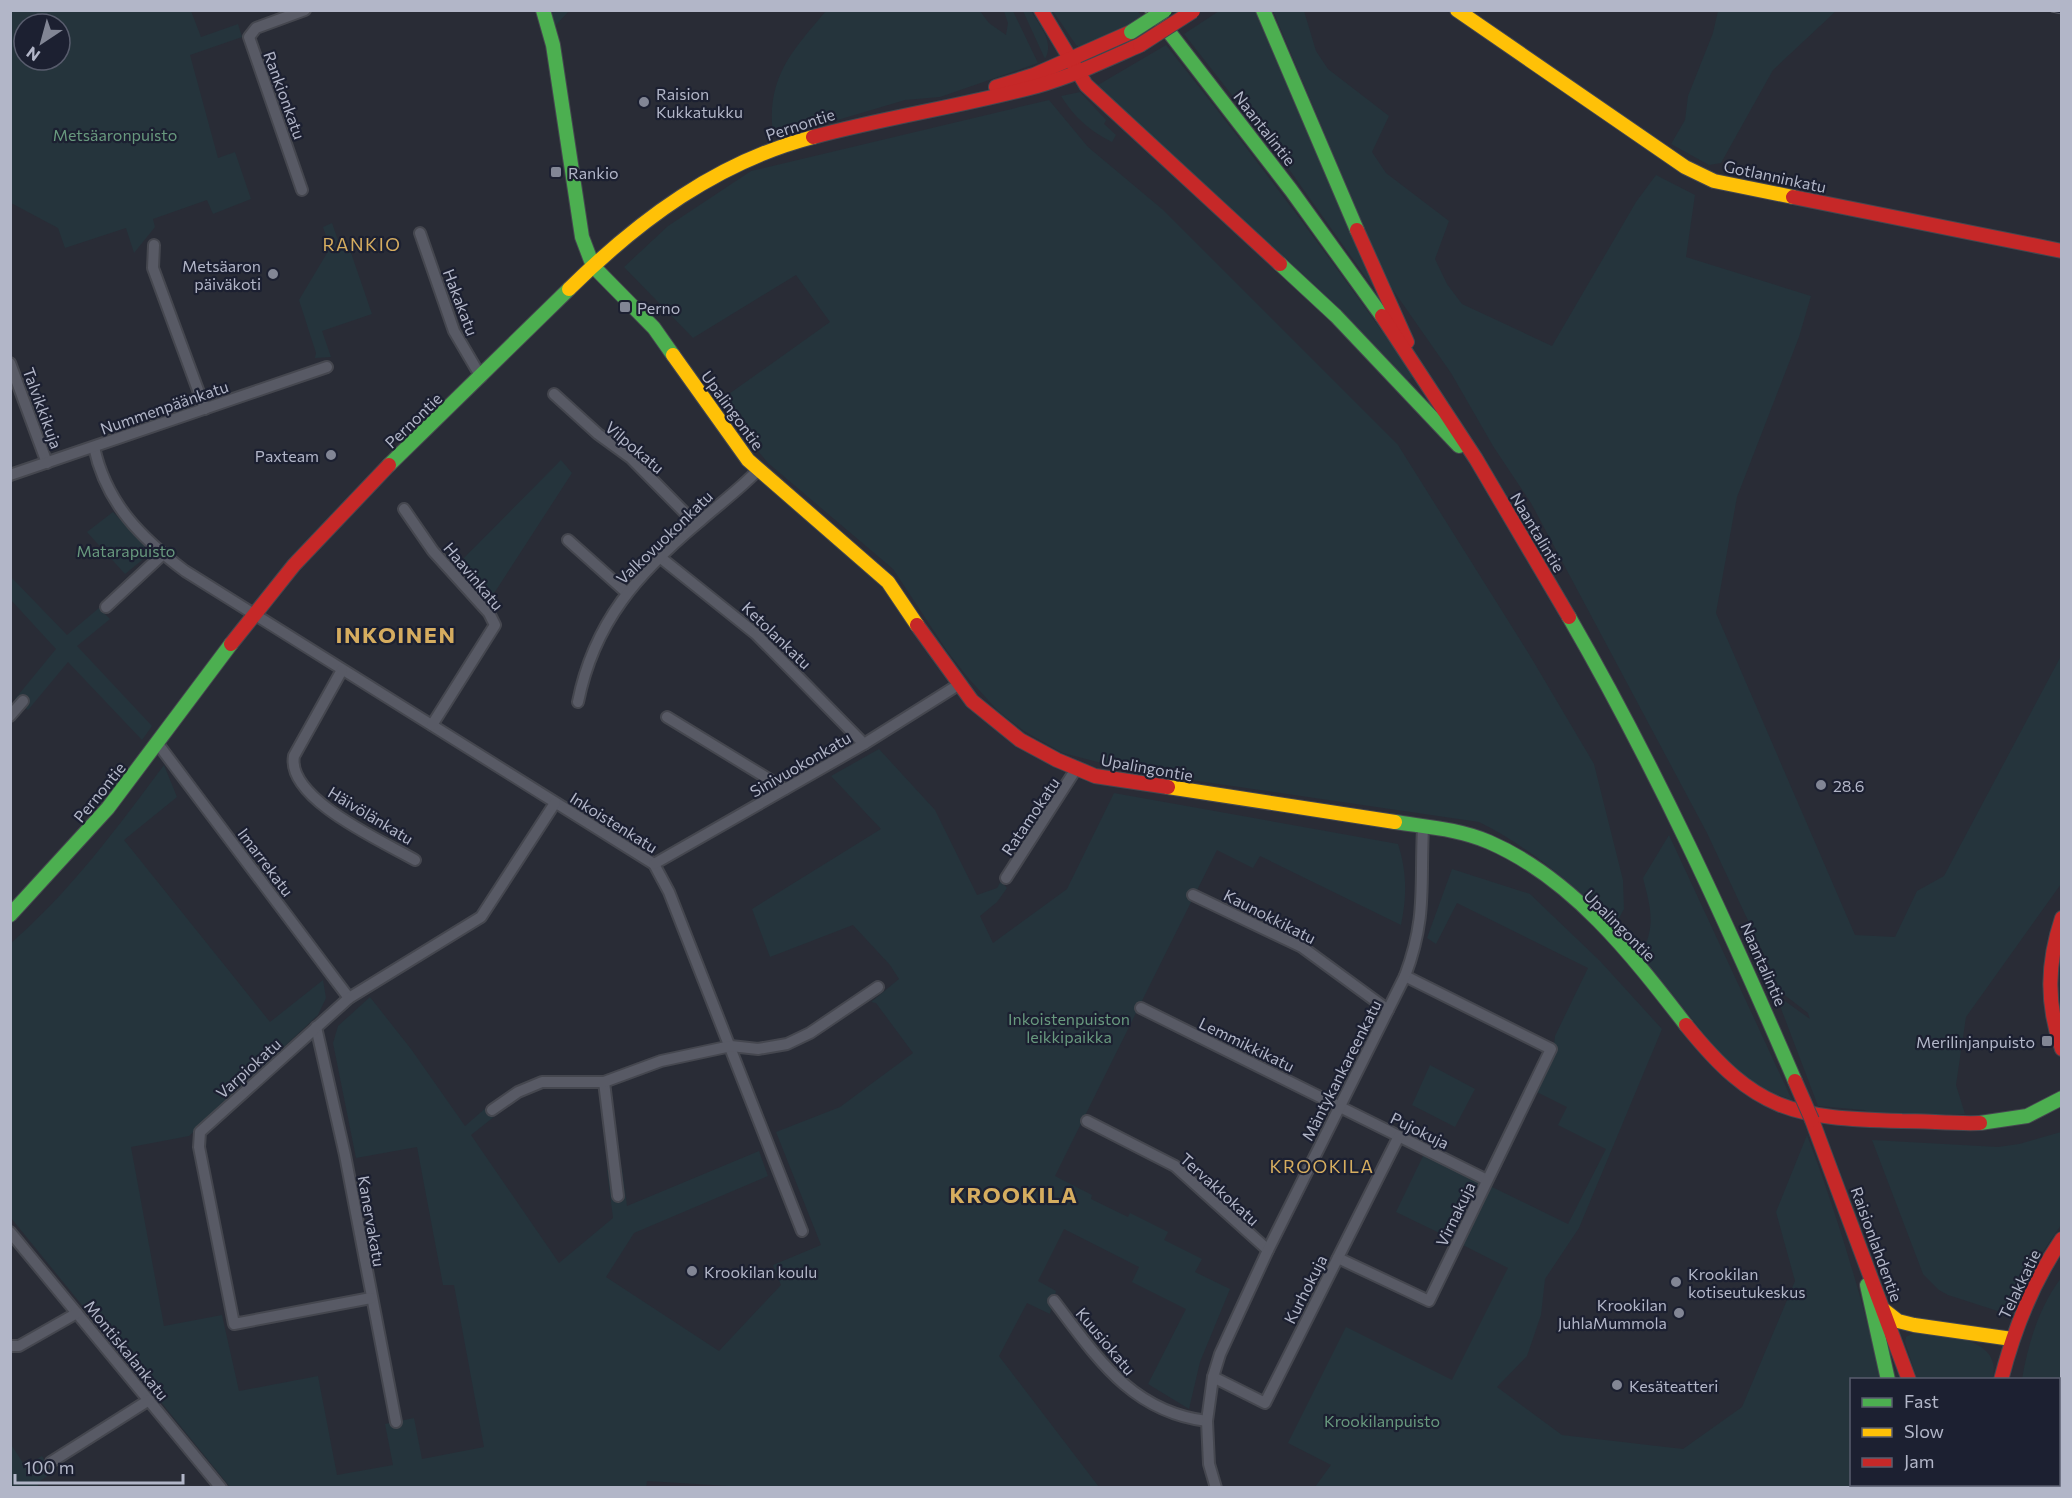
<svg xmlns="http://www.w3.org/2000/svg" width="2072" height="1498" viewBox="0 0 2072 1498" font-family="Commissioner,sans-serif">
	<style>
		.green { fill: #25343c; fill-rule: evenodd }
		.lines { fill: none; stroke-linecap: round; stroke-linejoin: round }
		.street-casing { stroke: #45474f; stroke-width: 14 }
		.fast-casing { stroke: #45474f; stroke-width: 16 }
		.slow-casing { stroke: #45474f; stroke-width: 16 }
		.jam-casing { stroke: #45474f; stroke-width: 16 }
		.street { stroke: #585a65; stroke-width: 10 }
		.fast { stroke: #4caf50; stroke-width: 14 }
		.slow { stroke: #ffc107; stroke-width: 14 }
		.jam { stroke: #c62828; stroke-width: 14 }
		.rail-casing { stroke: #5c5f68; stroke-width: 5 }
		.rail { stroke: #1c2031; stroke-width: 3; stroke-dasharray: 9; stroke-linecap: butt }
		.fast-bridge-casing { stroke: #45474f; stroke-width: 16; stroke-linecap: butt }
		.jam-bridge-casing { stroke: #45474f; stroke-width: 16; stroke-linecap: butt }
		.fast-bridge { stroke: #4caf50; stroke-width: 14 }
		.jam-bridge { stroke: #c62828; stroke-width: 14 }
		.poi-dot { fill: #828695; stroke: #1c2031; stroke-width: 2 }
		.labels { text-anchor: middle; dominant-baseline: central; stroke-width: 4.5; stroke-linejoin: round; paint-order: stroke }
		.poi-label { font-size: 16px; fill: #b2b6c8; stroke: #1c2031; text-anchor: start }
		.street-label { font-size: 16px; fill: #b2b6c8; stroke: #1c2031 }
		.park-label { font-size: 16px; fill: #68997e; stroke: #1c2031 }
		.neighbourhood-label { font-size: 18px; letter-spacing: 1.5px; fill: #d6ad5f; stroke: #1c2031 }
		.district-label { font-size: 22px; font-weight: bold; letter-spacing: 1.5px; fill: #d6ad5f; stroke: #1c2031 }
	</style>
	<rect width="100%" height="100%" fill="#292c36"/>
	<g class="green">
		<path d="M10,11H191L201,37L238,24L242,37L190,55L218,158L235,152L251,199L213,214L207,200L153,219L155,227L134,253L126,228L65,248L58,228L11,203ZM24,24H60V60H24Z"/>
		<polygon points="551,11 551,10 569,11 555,26"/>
		<path d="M826,11H980L989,23L1006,35L1008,23L1004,11H1013L1038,63L940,97L905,100L821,125L773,134C766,78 792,51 826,11Z"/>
		<path d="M1023,11H1031C1039,25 1055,42 1045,59Z"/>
		<polygon points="1053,11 1137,11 1144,18 1081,48 1076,45"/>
		<polygon points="1219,11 1255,11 1374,285 1372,286 1281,158 1184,34"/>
		<polygon points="1273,11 1304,11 1316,51 1328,69 1389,116 1372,152 1386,173 1449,221 1435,259 1447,284 1462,304 1552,346 1636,202 1656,175 1695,195 1686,257 1811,296 1799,337 1737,497 1716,613 1855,935 1895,937 1917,891 1944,876 2061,656 2061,884 1966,1017 1956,1085 1965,1114 1874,1114 1864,1110 1818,1106 1777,998 1778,996 1810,1019 1808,1013 1782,993 1707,833 1531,503 1493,446 1451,373 1386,280"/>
		<polygon points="1718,11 1836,11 1773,70 1721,163 1709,165 1671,144 1685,120 1688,96 1713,33"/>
		<path d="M1166,45C1252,153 1334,263 1414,376L1406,382L1099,88L1098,85Z"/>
		<path d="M1080,92L1106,120L1104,124L1116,135L1112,142C1090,131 1074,117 1061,96Z"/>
		<path d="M1049,100L1088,147L1162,209L1398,445L1529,654L1594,764L1623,880L1624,909L1615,925C1574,886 1530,847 1479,822L1136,772L1063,753L1024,731L998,711L969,679L947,651L893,569L768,463L747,438L726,396L830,322L796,275L693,338L624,267L668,226L751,171Z"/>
		<polygon points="332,223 341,249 349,247 372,314 322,331 331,357 315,358 316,353 299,300 330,248 323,227"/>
		<polygon points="561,460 572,473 493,595 476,584 457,565"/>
		<polygon points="113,512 147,547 147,556 125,574 87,532"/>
		<polygon points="10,576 67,635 99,608 110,619 77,646 152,726 142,740 68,662 28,710 15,699 56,649 11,600"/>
		<path d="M879,749L935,810L977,895L997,888L1001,881L1007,888L997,902L980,916L993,943L1067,889L1114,793L1398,844C1407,872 1407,896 1401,925L1260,856L1253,868L1217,850L1055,1176L1092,1195L1091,1199L1128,1217L1130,1213L1168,1232L1164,1240L1202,1259L1195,1272L1230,1289L1200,1362L1189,1409L1148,1384L1186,1309L1132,1282L1139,1267L1064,1229L1038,1281L1056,1291L1050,1314L1027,1303L999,1356L1099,1487L760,1488L647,1481L646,1488L230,1487L11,1218L10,944C70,892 117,828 164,765L177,797L124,840L270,1022L323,980L326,998L318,1015L189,1136L131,1147L164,1326L222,1315L239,1391L318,1376L337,1475L393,1465L385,1424L414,1418L422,1459L484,1447L454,1285H443L417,1147L356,1158L333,1043L338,1026L370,997L411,1049L465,1126L488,1106L495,1116L471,1135L559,1263L613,1218L607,1170L622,1168L627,1206L759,1151L768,1176L634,1233L606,1277L719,1351L781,1285L773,1265L821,1245L776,1132L840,1107L913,1053L876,1003L871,1002L899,979L890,965L853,925L770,957L752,909L881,829L831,776Z"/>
		<path d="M1669,835L1792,1100L1765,1090L1728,1064L1641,955C1656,925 1651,910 1643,878Z"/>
		<path d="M1452,869L1530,894L1600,961L1662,1029L1579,1228L1545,1279L1541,1315L1527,1356L1497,1387L1562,1435L1683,1449L1742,1407L1795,1281L1776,1212L1807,1135C1838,1216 1861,1296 1882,1379L1852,1380V1484L1897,1485V1487H1315L1331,1465L1288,1443L1346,1327L1452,1380L1508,1268L1461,1244L1490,1186L1568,1224L1606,1149L1558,1125L1567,1107L1537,1092L1552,1060L1555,1036L1588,968L1457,903L1436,944L1427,938Z"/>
		<polygon points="1430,1065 1475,1089 1455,1127 1412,1105"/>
		<polygon points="2061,1132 2061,1225 2034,1265 2010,1315 1948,1295 1939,1290 1923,1274 1872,1140 1998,1147 2019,1144"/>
		<polygon points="1424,1154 1482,1182 1454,1240 1396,1212"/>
		<path d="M2061,1278V1487H2026V1485L2058,1484V1380L2022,1379C2028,1344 2039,1307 2061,1278Z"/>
		<path d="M1915,1332C1942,1335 2003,1336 1993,1379H1917L1905,1342L1906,1337Z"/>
		<polygon points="10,1443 25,1466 42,1456 52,1473 37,1483 39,1487 11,1487"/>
	</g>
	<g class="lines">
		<defs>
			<g id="street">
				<polyline points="302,190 249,37 256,28 305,10"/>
				<polyline points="420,233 454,331 481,377"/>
				<polyline points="154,245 153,268 205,409"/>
				<polyline points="10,363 47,463"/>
				<polyline points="554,394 598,434 631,458 696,524"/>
				<path d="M94,447C106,503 141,538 185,571L654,864L669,892L802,1231"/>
				<polyline points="10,475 327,367"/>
				<polyline points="404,509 433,551 489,613 495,625 432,725"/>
				<polyline points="568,540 626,592"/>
				<polyline points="661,558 756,634 864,744"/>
				<polyline points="106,607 163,554"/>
				<path d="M342,670L294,756C286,799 384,842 415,860"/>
				<path d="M578,702C594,622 638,573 699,522C718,505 740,489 758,470"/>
				<polyline points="10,716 23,701"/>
				<polyline points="667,717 785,789"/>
				<polyline points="158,744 349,998"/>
				<polyline points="654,864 864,744 958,685"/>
				<polyline points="1006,878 1076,769"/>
				<polyline points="1193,895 1302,947 1388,1010"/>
				<polyline points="1141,1008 1487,1180"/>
				<polyline points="316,1027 345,1155 396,1422"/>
				<polyline points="604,1082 618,1196"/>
				<polyline points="492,1110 518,1092 542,1082 604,1082 661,1061 731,1046 758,1049 787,1044 810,1033 878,987"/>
				<polyline points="1087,1121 1175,1166 1268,1250"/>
				<polyline points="10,1232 221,1488"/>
				<polyline points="1338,1258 1429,1301 1551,1049 1405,976"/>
				<polyline points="371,1298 234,1324 199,1147 200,1132 349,998 481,917 555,803"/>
				<path d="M1054,1301C1096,1356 1131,1412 1207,1421"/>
				<polyline points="10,1346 19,1346 77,1313"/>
				<polyline points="1213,1377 1265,1403 1399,1136"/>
				<polyline points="51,1462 149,1400"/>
				<path d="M1216,1488L1209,1464L1207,1421L1213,1377L1220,1354L1268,1250L1405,976C1427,918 1420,886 1423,828"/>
			</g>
			<g id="fast">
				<polyline points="543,10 553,45 582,237 593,266 654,328 673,355"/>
				<polyline points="1152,10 1291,190 1382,316"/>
				<polyline points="1263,10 1357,230"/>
				<polyline points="1280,264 1336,316 1459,446"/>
				<polyline points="389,465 569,289"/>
				<path d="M1569,617C1655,766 1727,923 1795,1081"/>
				<path d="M1395,822C1427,827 1459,829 1489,842C1572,878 1632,955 1686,1025"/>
				<polyline points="10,915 108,808 231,644"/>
				<polyline points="1980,1123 2027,1116 2062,1098"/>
				<polyline points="1867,1285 1888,1380"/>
			</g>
			<g id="slow">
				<polyline points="1457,10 1685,167 1714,181 1793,197"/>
				<path d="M569,289C639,220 717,162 813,137"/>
				<polyline points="673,355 748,460 888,582 917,625"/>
				<polyline points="1168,787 1395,822"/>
				<polyline points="1884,1310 1898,1321 1914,1325 2012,1339"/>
				<polyline points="2003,1484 2004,1488"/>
			</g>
			<g id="jam">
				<polyline points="1041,10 1086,85 1280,264"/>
				<polyline points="996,87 1034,75 1131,32"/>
				<path d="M813,137C887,117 963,106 1037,86C1073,76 1106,60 1140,45"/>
				<polyline points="1793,197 2062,251"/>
				<polyline points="1357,230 1407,342"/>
				<polyline points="1382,316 1476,459 1569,617"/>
				<polyline points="917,625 972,701 1020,740 1057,760 1095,776 1168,787"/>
				<polyline points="231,644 294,565 389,465"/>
				<path d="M2062,918C2047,963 2046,1004 2062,1049"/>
				<path d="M1686,1025C1756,1112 1793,1118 1902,1121C1928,1121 1954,1124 1980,1123"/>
				<polyline points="1812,1120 1909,1380"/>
				<path d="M2001,1380C2014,1329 2032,1283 2062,1239"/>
				<polyline points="1903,1484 1903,1488"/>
				<polyline points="1945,1484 1946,1488"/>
			</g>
		</defs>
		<use href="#street" class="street-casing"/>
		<use href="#fast" class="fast-casing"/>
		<use href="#slow" class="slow-casing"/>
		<use href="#jam" class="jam-casing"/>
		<use href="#street" class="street"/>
		<use href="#fast" class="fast"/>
		<use href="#slow" class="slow"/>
		<use href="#jam" class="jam"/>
		<defs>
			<polyline id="rail" points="2052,10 2062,12"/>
		</defs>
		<use href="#rail" class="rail-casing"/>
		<use href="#rail" class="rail"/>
		<defs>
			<polyline id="fast-bridge" points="1131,32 1165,10"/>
			<g id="jam-bridge">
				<polyline points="1140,45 1193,11"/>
				<polyline points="1795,1081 1812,1120"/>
			</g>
		</defs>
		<use href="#fast-bridge" class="fast-bridge-casing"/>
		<use href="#jam-bridge" class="jam-bridge-casing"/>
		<use href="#fast-bridge" class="fast-bridge"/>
		<use href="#jam-bridge" class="jam-bridge"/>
	</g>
	<g class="poi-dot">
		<circle cx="644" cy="102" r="6"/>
		<rect x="550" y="166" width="12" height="12" rx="3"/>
		<circle cx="273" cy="274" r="6"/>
		<rect x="619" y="301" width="12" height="12" rx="3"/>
		<circle cx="331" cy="455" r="6"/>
		<circle cx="1821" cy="785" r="6"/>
		<rect x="2041" y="1035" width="12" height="12" rx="3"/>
		<circle cx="692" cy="1271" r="6"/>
		<circle cx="1676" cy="1282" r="6"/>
		<circle cx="1679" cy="1313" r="6"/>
		<circle cx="1617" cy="1385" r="6"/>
	</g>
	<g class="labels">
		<g class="poi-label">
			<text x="656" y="93">Raision<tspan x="656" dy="18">Kukkatukku</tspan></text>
			<text x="568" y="172">Rankio</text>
			<text x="261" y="265" text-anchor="end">Metsäaron<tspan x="261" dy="18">päiväkoti</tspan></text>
			<text x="637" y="307">Perno</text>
			<text x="319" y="455" text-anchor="end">Paxteam</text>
			<text x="1833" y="785">28.6</text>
			<text x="2035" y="1041" text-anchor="end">Merilinjanpuisto</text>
			<text x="704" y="1271">Krookilan koulu</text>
			<text x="1688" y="1273">Krookilan<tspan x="1688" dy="18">kotiseutukeskus</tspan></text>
			<text x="1667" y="1304" text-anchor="end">Krookilan<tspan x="1667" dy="18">JuhlaMummola</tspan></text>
			<text x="1629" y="1385">Kesäteatteri</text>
		</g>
		<g class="street-label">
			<text transform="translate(285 95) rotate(70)">Rankionkatu</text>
			<text transform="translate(800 124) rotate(-18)">Pernontie</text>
			<text transform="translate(1265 128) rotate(52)">Naantalintie</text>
			<text transform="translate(1775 176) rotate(12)">Gotlanninkatu</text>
			<text transform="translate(461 302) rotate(69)">Hakakatu</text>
			<text transform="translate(164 407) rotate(-19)">Nummenpäänkatu</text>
			<text transform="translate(43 408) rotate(70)">Talvikkikuja</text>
			<text transform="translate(733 410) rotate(54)">Upalingontie</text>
			<text transform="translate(413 420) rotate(-44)">Pernontie</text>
			<text transform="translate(635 447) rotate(40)">Vilpokatu</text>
			<text transform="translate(1538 532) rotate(59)">Naantalintie</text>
			<text transform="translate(664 537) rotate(-44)">Valkovuokonkatu</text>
			<text transform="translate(474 576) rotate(50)">Haavinkatu</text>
			<text transform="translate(777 635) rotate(44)">Ketolankatu</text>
			<text transform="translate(800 764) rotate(-30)">Sinivuokonkatu</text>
			<text transform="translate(1147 767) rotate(10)">Upalingontie</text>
			<text transform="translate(99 792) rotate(-51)">Pernontie</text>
			<text transform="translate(371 815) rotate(31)">Häivölänkatu</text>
			<text transform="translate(1030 816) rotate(-56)">Ratamokatu</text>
			<text transform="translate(614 822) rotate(32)">Inkoistenkatu</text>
			<text transform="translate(266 862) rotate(53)">Imarrekatu</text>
			<text transform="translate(1270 916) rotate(27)">Kaunokkikatu</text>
			<text transform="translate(1620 925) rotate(45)">Upalingontie</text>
			<text transform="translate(1764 964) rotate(66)">Naantalintie</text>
			<text transform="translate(1247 1044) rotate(26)">Lemmikkikatu</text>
			<text transform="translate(248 1068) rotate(-42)">Varpiokatu</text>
			<text transform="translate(1341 1070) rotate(-63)">Mäntykankareenkatu</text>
			<text transform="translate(1420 1130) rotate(26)">Pujokuja</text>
			<text transform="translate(1220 1189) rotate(42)">Tervakkokatu</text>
			<text transform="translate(1455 1214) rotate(-64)">Virnakuja</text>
			<text transform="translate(372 1221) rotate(80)">Kanervakatu</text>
			<text transform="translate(1877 1244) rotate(70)">Raisionlahdentie</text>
			<text transform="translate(2019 1284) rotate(-64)">Telakkatie</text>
			<text transform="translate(1305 1289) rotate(-63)">Kurhokuja</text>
			<text transform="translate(1106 1341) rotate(50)">Kuusiokatu</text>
			<text transform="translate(127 1350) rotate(51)">Montiskalankatu</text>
		</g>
		<g class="park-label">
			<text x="115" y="134">Metsäaronpuisto</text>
			<text x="126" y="550">Matarapuisto</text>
			<text x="1069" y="1018">Inkoistenpuiston<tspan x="1069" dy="18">leikkipaikka</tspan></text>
			<text x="1382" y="1420">Krookilanpuisto</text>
		</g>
		<g class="neighbourhood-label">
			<text x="362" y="244">RANKIO</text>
			<text x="1322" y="1166">KROOKILA</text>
		</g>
		<g class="district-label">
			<text x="396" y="634">INKOINEN</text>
			<text x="1014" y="1194">KROOKILA</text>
		</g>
	</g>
	<rect width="2072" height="1498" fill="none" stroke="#b2b6c8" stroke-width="24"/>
	<rect x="1850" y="1378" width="210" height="108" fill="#1c2031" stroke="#585c6d" stroke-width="1.5"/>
	<rect x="1862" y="1398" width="30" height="9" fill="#4caf50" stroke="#585c6d" stroke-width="1.5"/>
	<text x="1904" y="1408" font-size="18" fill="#b2b6c8">Fast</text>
	<rect x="1862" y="1428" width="30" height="9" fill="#ffc107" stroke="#585c6d" stroke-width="1.5"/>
	<text x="1904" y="1438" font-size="18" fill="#b2b6c8">Slow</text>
	<rect x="1862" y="1458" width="30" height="9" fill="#c62828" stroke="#585c6d" stroke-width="1.5"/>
	<text x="1904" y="1468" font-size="18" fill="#b2b6c8">Jam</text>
	<g transform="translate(42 42) rotate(216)"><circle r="28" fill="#1c2031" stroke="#585c6d" stroke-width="1.5"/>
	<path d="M0-4.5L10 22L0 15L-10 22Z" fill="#828695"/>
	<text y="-9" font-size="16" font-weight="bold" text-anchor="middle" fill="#b2b6c8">N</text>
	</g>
	<path d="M15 1474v9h168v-9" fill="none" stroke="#b2b6c8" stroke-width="3"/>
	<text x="24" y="1474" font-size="18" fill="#b2b6c8" stroke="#1c2031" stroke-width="4.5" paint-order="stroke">100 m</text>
</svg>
